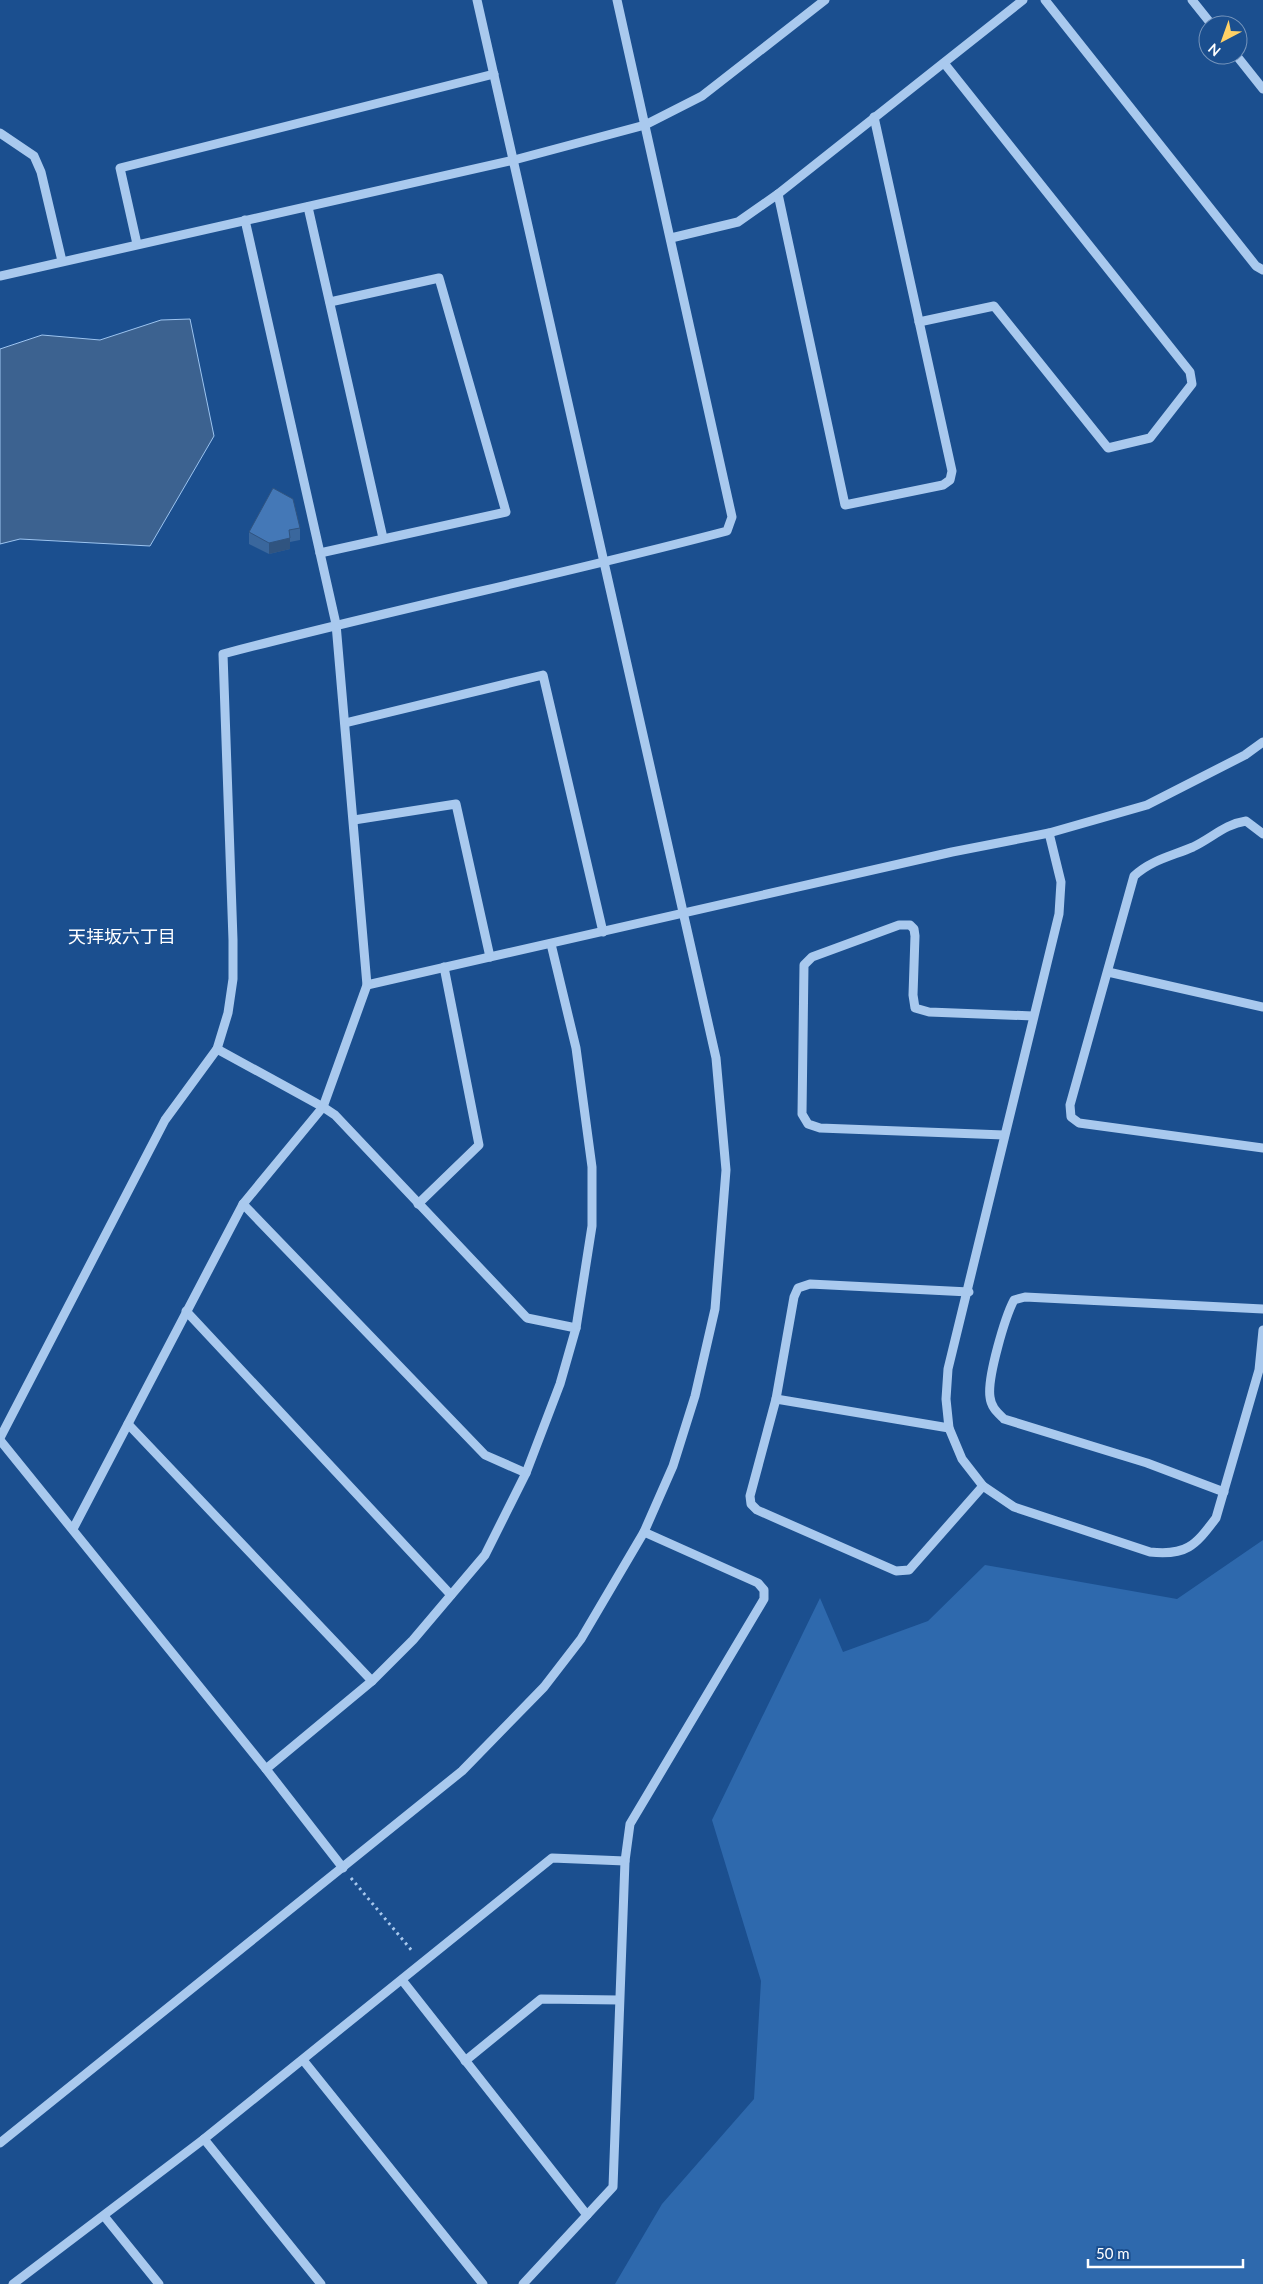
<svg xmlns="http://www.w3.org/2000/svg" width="1263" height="2284" viewBox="0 0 1263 2284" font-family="Lato,'Noto Sans JP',sans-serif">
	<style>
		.green { fill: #2e69ad }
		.water { fill: #3c6290; stroke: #9cc4f0 }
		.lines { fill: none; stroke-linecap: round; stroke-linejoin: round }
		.path { stroke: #a9c9ee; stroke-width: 3; stroke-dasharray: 2.5 4; stroke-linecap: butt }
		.minor { stroke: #a9c9ee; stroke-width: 9 }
		.wall { fill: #3a679d }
		.shaded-wall { fill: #305480 }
		.building { fill: #4478b7; stroke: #305480 }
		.labels { text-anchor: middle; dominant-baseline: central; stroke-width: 4; stroke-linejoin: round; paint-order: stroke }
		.neighbourhood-label { font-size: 18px; fill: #fff; stroke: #1b4f8f }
	</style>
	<rect width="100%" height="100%" fill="#1b4f8f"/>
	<polygon class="green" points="1263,1540 1263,2284 615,2284 662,2204 754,2099 761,1981 712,1820 820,1598 843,1652 928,1621 985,1565 1177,1599"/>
	<polygon class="water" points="190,319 214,436 150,546 20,539 0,544 0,349 42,335 100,340 161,320"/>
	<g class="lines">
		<polyline class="path" points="351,1878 413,1952"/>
		<g class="minor">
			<polyline points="1045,0 1256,266 1263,270"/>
			<polyline points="1192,0 1212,25"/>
			<polyline points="1236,55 1263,89"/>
			<polyline points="0,133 34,156 41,172 62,261"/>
			<polyline points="778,194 845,505 943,485 950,480 952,471 874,117"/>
			<polyline points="308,207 383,538"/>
			<polyline points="671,238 738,222 778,194 1023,0"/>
			<polyline points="137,244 120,168 494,74"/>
			<polyline points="0,276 514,160 645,125 702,96 825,0"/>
			<polyline points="919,322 994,306 1108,448 1150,438 1192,384 1190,372 944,63"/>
			<polyline points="320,553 506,512 439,278 330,302"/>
			<polyline points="345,723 543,675 603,932"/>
			<polyline points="354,820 456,804 490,957"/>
			<path d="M1049,833L1061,882L1059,914L948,1369L946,1399L949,1428L962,1459L983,1486L1014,1507L1150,1552C1186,1556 1195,1546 1216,1518L1259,1370L1263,1330"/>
			<path d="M1263,834L1246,821C1225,824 1212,838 1193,847C1172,856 1151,860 1134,876L1070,1105L1071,1117L1079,1123L1263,1148"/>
			<polyline points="1108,972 1263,1007"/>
			<polyline points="367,985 952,852 1049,833 1147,805 1245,755 1263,742"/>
			<polyline points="217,1049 323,1107 335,1115 527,1318 576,1328"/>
			<polyline points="1004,1135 820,1128 808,1124 802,1114 804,965 812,957 899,925 910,925 914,929 915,936 913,995 915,1008 929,1012 1033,1016"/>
			<polyline points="243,1204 485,1455 526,1473"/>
			<polyline points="418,1204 479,1145 444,967"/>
			<polyline points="969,1292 810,1284 798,1288 794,1297 776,1399 750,1496 751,1504 757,1510 896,1571 909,1570 983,1486"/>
			<polyline points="186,1311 451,1595"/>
			<polyline points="776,1399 949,1428"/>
			<polyline points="128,1424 372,1681"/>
			<path d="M0,1438L165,1120L217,1049L228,1013L233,979V940L223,654C390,610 560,575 727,531L732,517L617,0"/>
			<polyline points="0,1440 266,1769 343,1868"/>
			<path d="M1224,1492L1147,1463L1004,1419C997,1412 991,1407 990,1397C987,1378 1005,1317 1014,1300L1025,1297L1263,1309"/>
			<polyline points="73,1529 243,1204 323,1107 367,985 336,624 245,220"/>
			<polyline points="266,1769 372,1681 413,1640 485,1555 526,1473 560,1384 576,1328 592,1226 592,1167 576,1048 551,944"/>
			<polyline points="402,1980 587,2215"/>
			<polyline points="303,2060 483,2284"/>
			<polyline points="465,2061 541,1999 619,2000"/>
			<polyline points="204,2139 321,2284"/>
			<polyline points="0,2143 462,1771 544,1687 581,1639 644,1532 673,1466 695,1396 715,1309 726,1170 716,1058 477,0"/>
			<polyline points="104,2216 159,2284"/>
			<polyline points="13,2284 204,2139 552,1858 625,1861"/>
			<polyline points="523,2284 613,2187 625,1861 630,1824 764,1599 764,1590 758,1583 644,1532"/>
		</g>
	</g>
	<polygon class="wall" points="300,528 300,540 290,542 290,549 269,554 249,544 249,532"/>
	<polygon class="shaded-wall" points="290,538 290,549 269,554 269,543"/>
	<polygon class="building" points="273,488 293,499 300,528 289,530 290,538 269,543 249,532"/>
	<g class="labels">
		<g class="neighbourhood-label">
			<text x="122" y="936">天拝坂六丁目</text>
		</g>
	</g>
	<g transform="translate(1223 40) rotate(221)"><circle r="24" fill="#1b4f8f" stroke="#7695bc"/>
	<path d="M0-4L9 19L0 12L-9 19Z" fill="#ffd166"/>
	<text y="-8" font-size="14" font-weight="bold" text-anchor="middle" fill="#ffffff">N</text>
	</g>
	<path d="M1088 2259v8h155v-8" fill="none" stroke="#ffffff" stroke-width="2.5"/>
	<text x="1096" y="2259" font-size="15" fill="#ffffff" stroke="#1b4f8f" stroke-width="4" paint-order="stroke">50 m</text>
</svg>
